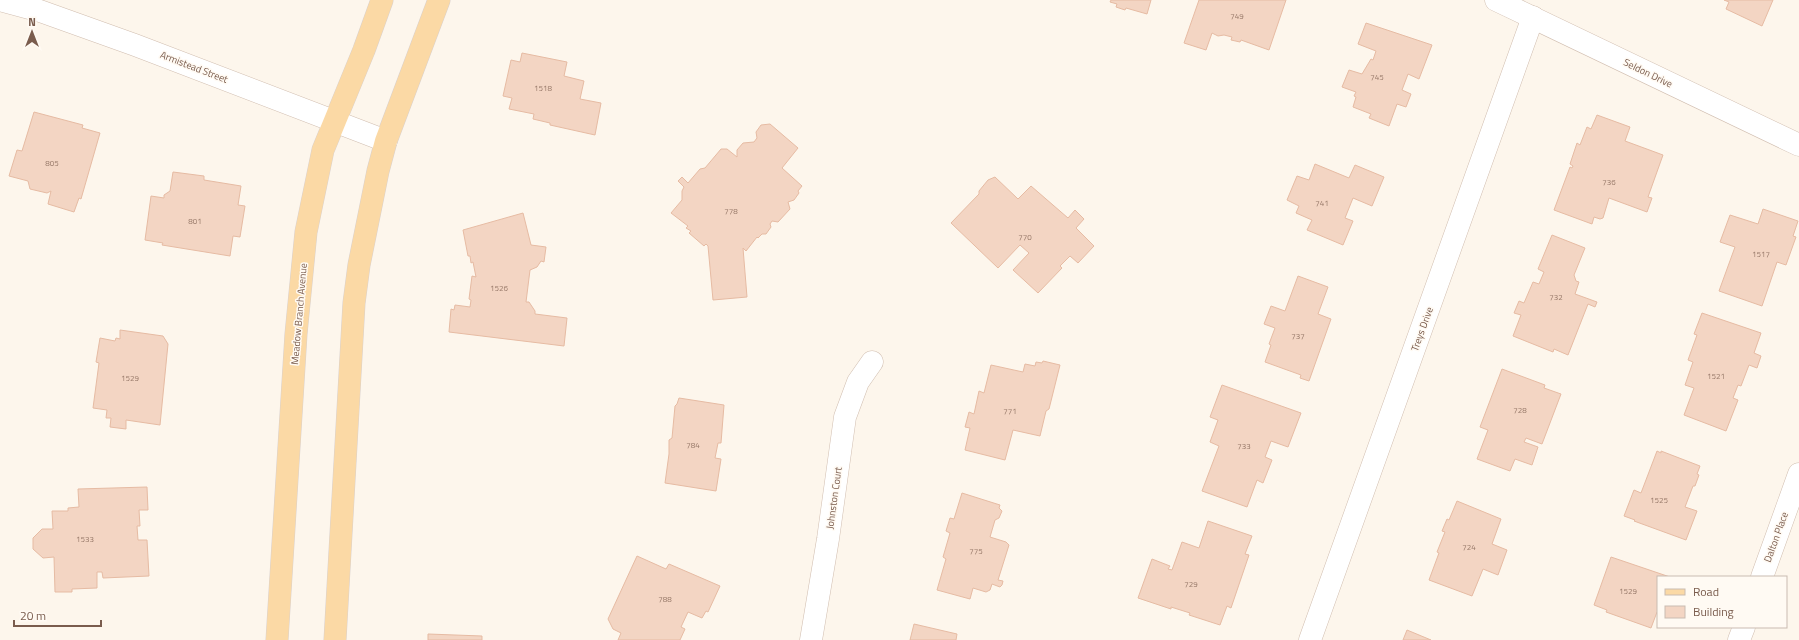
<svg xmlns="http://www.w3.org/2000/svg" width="1799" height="640" viewBox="0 0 1799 640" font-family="'Titillium Web',sans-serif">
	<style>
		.building { fill: #f3d5c3; stroke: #e6bba3 }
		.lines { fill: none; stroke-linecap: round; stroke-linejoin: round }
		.minor-casing { stroke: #d1beb0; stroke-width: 23 }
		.major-casing { stroke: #dad1cd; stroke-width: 23 }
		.minor { stroke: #fff; stroke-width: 22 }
		.major { stroke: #fbd9a5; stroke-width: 22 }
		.labels { text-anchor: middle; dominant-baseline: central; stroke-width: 3; stroke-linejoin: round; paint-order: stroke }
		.number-label { font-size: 8px; fill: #987a6a }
		.street-label { font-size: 10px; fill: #7a5c4d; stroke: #fffaf3 }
	</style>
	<rect width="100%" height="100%" fill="#fdf6ec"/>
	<g class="building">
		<polygon points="1111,0 1151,0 1147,14 1126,8 1125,10 1116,7 1117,4 1110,2"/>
		<polygon points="1199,0 1286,0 1269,50 1241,40 1240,42 1231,40 1232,37 1224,35 1218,36 1212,33 1206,50 1184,43"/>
		<polygon points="1724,0 1773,0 1762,26 1726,9 1729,2"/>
		<polygon points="1366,23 1432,45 1419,79 1408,74 1402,90 1411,94 1406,107 1397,104 1389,126 1369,118 1371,114 1353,107 1356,97 1354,96 1356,92 1342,87 1349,70 1362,74 1371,59 1373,60 1376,51 1358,44"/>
		<polygon points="522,53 567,62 564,76 584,81 580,99 601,103 595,135 550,125 550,123 533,119 534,114 509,109 512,98 503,96 511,60 520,62"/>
		<polygon points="34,112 83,125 82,128 100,133 81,199 79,198 74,212 48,204 51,191 47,193 30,189 28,181 9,176 17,150 22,151"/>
		<polygon points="1597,115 1630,127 1625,141 1663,155 1648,197 1652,198 1647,212 1609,198 1603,218 1600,219 1594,217 1592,224 1554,210 1570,167 1572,168 1573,166 1570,164 1577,143 1580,145 1587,127 1591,129"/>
		<polygon points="770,124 798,148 782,168 802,186 798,191 799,193 794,200 788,202 790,209 778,222 772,221 770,224 771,227 766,234 762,234 758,238 757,237 746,251 743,248 747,297 713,300 708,246 706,244 704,246 689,233 691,231 686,228 688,226 671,213 682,200 682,191 684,187 678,181 682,177 688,183 700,169 705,168 721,149 727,149 737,157 737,150 743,143 754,142 757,138 756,132 761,125"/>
		<polygon points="1315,164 1349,178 1355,165 1384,177 1372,206 1353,198 1345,218 1353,221 1343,245 1307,230 1312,220 1296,213 1299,206 1287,200 1297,176 1309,180"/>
		<polygon points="173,172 204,176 204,180 241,186 238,205 245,206 240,237 233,236 230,256 162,245 163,243 145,240 151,196 164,198 164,195 170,191"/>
		<polygon points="995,177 1018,199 1031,186 1068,218 1075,210 1084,219 1076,228 1094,246 1078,263 1070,256 1060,266 1062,268 1038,293 1013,270 1029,253 1020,245 998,268 951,223 979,194 979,191 988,180"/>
		<polygon points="1763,209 1798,221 1793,236 1796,237 1786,265 1777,262 1762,306 1719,291 1735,247 1720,242 1730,215 1758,224"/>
		<polygon points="523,213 531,245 546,247 544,262 541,261 537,267 530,270 526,302 529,302 535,311 535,314 567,318 564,346 449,332 451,309 454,310 455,305 470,307 471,300 469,299 472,276 476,277 473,262 471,263 470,256 468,256 463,230"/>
		<polygon points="1552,235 1585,248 1574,275 1576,281 1579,282 1575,294 1597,302 1595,307 1588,304 1568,355 1554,349 1553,352 1513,336 1521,315 1514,313 1519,301 1524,303 1533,282 1539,284 1544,272 1538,269"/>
		<polygon points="1298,276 1328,287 1318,314 1331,319 1309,381 1300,378 1301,375 1265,362 1271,345 1269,344 1275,328 1264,324 1271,306 1285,311"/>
		<polygon points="1702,313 1761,333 1754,353 1761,356 1757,368 1749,365 1741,386 1738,385 1733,398 1738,400 1726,431 1684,415 1694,388 1685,385 1693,362 1688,360 1697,335 1694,334"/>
		<polygon points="120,330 163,336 168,344 160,425 126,420 126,429 110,427 111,418 106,418 107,410 93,408 99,363 96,362 100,338 115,341 116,338 120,339"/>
		<polygon points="1043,361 1060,365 1049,409 1046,411 1040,436 1013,430 1005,460 965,450 970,428 965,427 969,412 974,414 979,391 984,393 991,365 1023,372 1025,364 1035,366 1036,362 1042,363"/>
		<polygon points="1502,369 1545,385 1544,388 1561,394 1542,444 1526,438 1524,442 1538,447 1532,465 1515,459 1510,471 1477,459 1488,430 1480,427"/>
		<polygon points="1222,385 1301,413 1288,447 1271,441 1265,457 1272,460 1263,483 1257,480 1247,507 1202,491 1219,446 1210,442 1218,420 1210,417"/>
		<polygon points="679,398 724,405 721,443 718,443 715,458 721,459 716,491 665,483 669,454 669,440 672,438 675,406 677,404"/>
		<polygon points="1657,451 1661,453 1661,451 1700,466 1697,474 1699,475 1695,486 1693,486 1685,507 1697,511 1686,540 1634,521 1635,520 1624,516 1634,490 1641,493"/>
		<polygon points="147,487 148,510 139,510 140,526 137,526 138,540 147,540 149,576 103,578 102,572 97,572 97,588 72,589 72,592 55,592 54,557 43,558 33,549 33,538 42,529 53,529 52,511 68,511 68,508 79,507 78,489"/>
		<polygon points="962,493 1000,505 999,508 1002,511 999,518 995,520 990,537 1006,542 1009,545 998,580 1003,581 1002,585 1000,587 992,584 990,590 986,592 973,588 970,599 937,590 946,559 943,557 950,533 946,531 950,518 954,519"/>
		<polygon points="1457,501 1501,519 1492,544 1507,550 1498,575 1483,569 1472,596 1429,580 1439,553 1437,552 1445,532 1442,531 1447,519 1449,520"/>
		<polygon points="1208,521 1252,536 1245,554 1249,555 1231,608 1227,606 1220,625 1189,615 1190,613 1171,607 1171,609 1138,598 1152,559 1170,566 1168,569 1172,570 1182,542 1199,548"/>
		<polygon points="637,556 666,569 669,564 720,586 708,612 706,611 702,618 688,612 681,627 685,629 680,640 618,640 621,633 613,629 608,619"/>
		<polygon points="1611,557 1670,577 1658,577 1658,612 1657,612 1651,628 1606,612 1607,610 1594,605"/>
		<polygon points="914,624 957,634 956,640 910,640"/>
		<polygon points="1407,630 1431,640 1403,640"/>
		<polygon points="428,634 482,636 482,640 428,640"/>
	</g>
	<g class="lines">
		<defs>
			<g id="minor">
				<polyline points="0,0 40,11 135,45 386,141"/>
				<polyline points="1496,0 1799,145"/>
				<polyline points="1762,577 1799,474"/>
				<polyline points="811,640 828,539 845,417 858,382 872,362"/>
				<polyline points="1310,640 1533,17"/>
				<polyline points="1739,640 1744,627"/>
			</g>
			<g id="major">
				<polyline points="277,640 296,334 306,232 323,150 364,50 382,0"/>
				<polyline points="335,640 354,303 359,265 378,171 386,141 439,0"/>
			</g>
		</defs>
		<use href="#minor" class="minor-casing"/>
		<use href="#major" class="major-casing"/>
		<use href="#minor" class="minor"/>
		<use href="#major" class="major"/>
	</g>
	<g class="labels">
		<g class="number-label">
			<text x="1237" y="16">749</text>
			<text x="1377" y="77">745</text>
			<text x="543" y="88">1518</text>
			<text x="52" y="163">805</text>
			<text x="1609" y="182">736</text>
			<text x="1322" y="203">741</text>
			<text x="731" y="211">778</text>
			<text x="195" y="221">801</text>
			<text x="1025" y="237">770</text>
			<text x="1761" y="254">1517</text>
			<text x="499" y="288">1526</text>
			<text x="1556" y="297">732</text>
			<text x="1298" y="336">737</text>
			<text x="1716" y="376">1521</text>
			<text x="130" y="378">1529</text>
			<text x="1520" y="410">728</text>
			<text x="1010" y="411">771</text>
			<text x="693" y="445">784</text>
			<text x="1244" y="446">733</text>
			<text x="1659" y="500">1525</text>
			<text x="85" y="539">1533</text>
			<text x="1469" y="547">724</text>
			<text x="976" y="551">775</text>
			<text x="1191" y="584">729</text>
			<text x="1628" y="591">1529</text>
			<text x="665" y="599">788</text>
		</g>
		<g class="street-label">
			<text transform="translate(194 67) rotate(21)">Armistead Street</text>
			<text transform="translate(1648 73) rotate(26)">Seldon Drive</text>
			<text transform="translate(299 314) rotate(-85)">Meadow Branch Avenue</text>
			<text transform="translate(1422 329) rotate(-70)">Treys Drive</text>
			<text transform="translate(834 498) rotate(-82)">Johnston Court</text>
			<text transform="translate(1776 537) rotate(-70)">Dalton Place</text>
		</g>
	</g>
	<rect x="1657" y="576" width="130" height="52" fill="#fffaf3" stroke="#cabbb1"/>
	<rect x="1665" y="589" width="20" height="6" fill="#fbd9a5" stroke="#cabbb1"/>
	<text x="1693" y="596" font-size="12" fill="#7a5c4d">Road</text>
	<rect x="1665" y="606" width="20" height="12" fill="#f3d5c3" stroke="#cabbb1"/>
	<text x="1693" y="616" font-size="12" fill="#7a5c4d">Building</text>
	<g transform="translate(32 32)" stroke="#fffaf3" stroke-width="3" paint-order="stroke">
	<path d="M0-3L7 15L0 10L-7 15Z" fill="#7a5c4d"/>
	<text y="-6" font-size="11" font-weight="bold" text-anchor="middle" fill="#7a5c4d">N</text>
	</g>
	<path d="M14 620v6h87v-6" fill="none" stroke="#7a5c4d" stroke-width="2"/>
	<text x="20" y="620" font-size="12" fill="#7a5c4d" stroke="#fffaf3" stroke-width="3" paint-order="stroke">20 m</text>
</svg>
